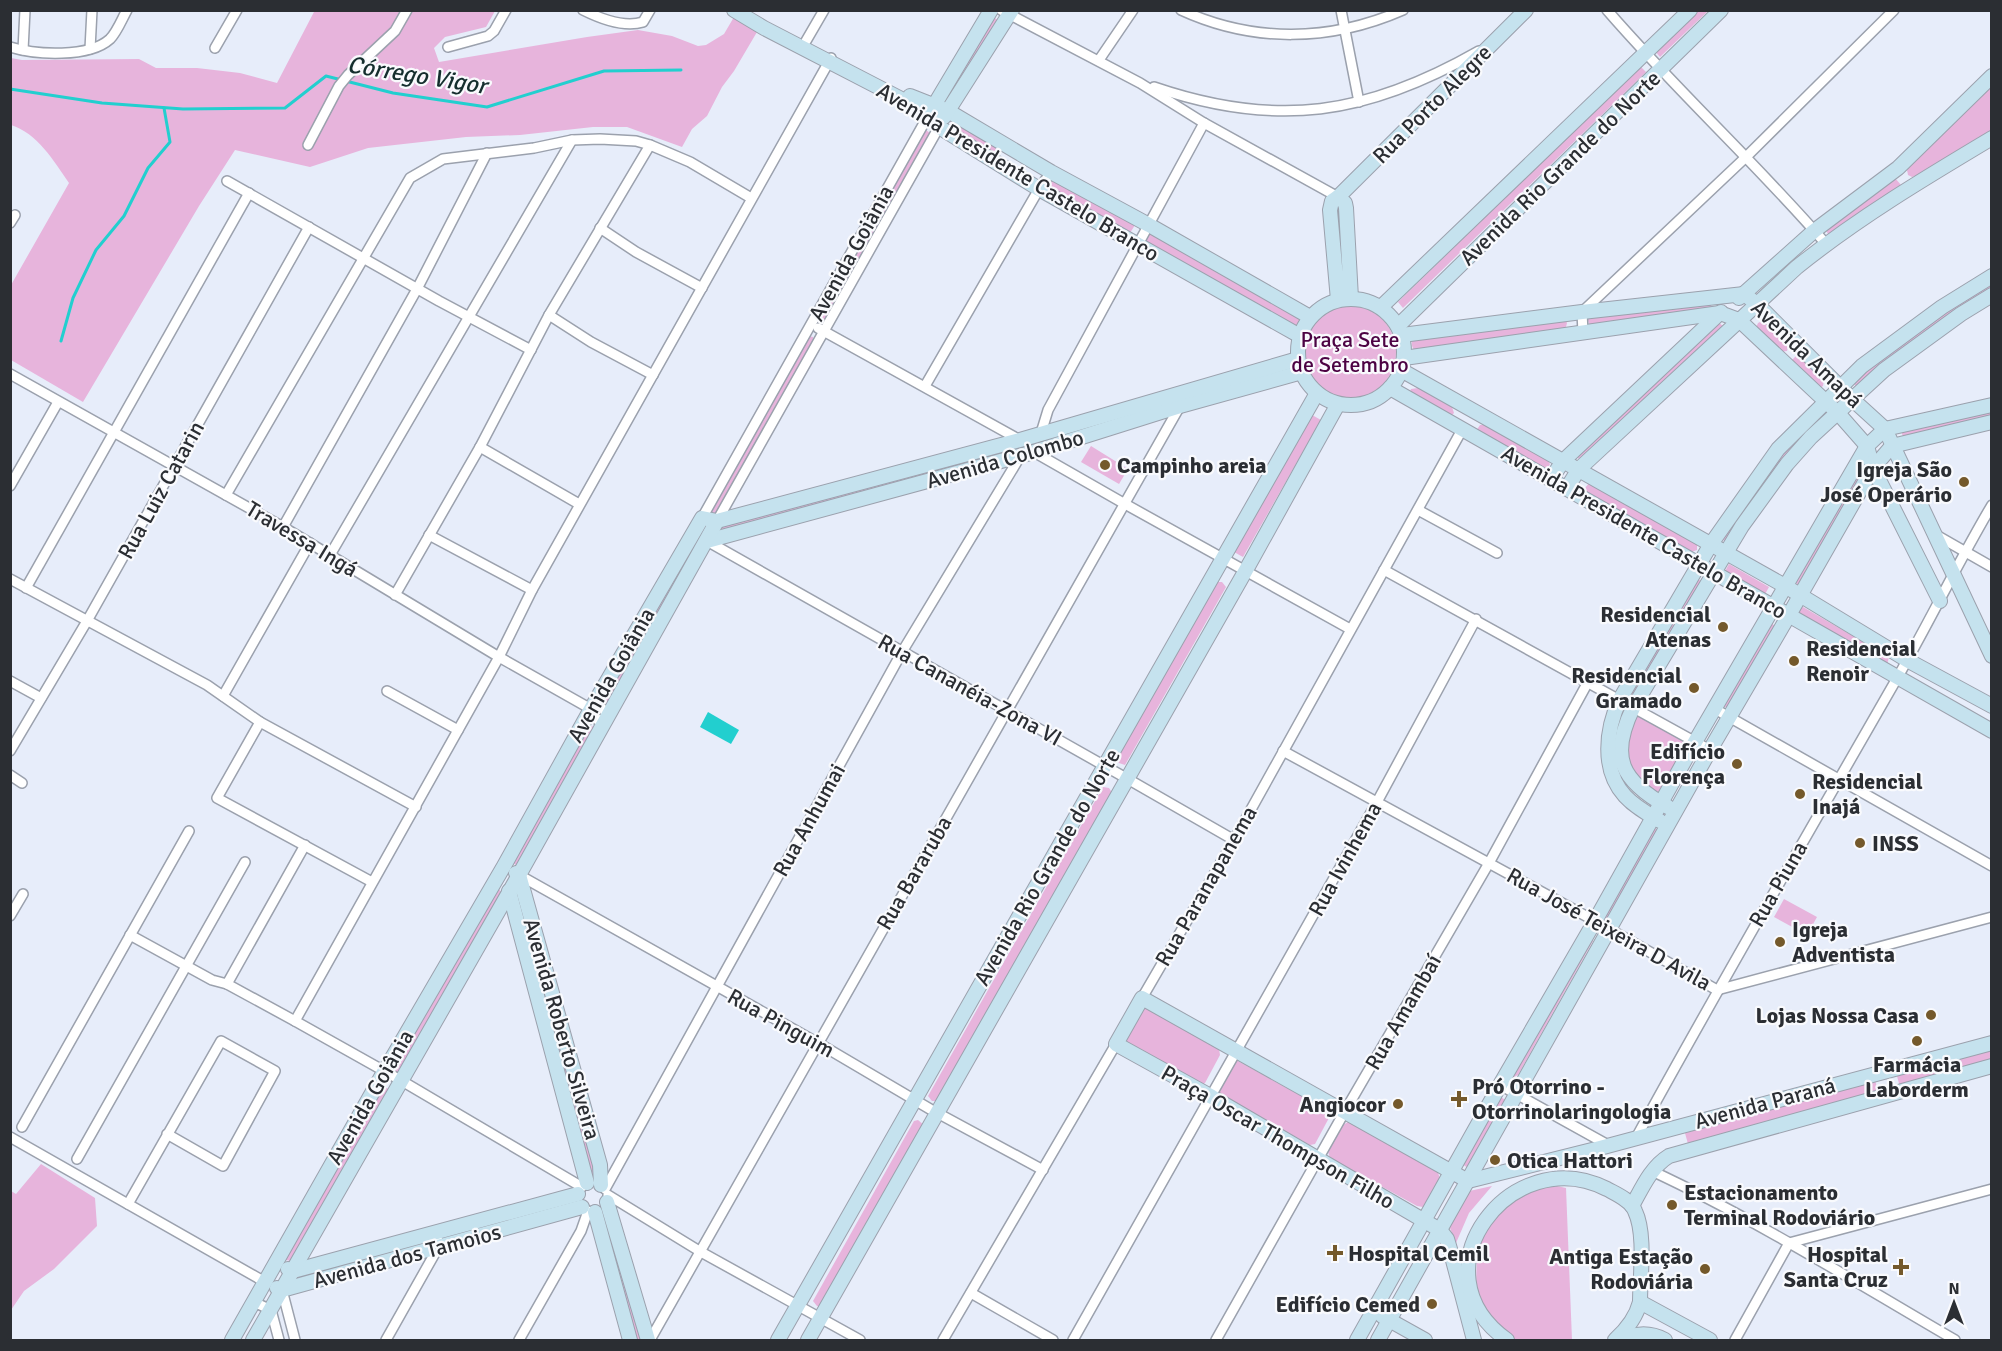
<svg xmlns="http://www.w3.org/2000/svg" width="2002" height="1351" viewBox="0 0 2002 1351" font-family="Signika,sans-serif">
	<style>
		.green { fill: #e7b4dc }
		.water { fill: #22cfcf }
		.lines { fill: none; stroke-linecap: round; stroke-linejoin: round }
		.stream { stroke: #22cfcf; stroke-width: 3 }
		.street-casing { stroke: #9ba1ad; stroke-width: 12 }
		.secondary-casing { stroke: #9ba1ad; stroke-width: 16 }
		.street { stroke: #fff; stroke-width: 9 }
		.secondary { stroke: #c5e2ee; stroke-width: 14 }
		.poi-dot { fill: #74592b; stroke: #f9fafd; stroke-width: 2 }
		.labels { text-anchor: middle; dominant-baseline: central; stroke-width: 4.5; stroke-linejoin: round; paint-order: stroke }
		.street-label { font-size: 22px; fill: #2b2e33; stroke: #f9fafd }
		.park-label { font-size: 22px; fill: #4c0243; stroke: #f9fafd }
		.poi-label { font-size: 22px; font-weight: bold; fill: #2b2e33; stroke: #f9fafd; text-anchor: start }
		.water-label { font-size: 24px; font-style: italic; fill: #152e2e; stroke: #f9fafd }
	</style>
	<rect width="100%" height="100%" fill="#e7edfa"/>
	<g class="green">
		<path d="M315,10L495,11L486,27L445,37L434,48L439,62L587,37L638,30L672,36L698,46L706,45L724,34L734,17L757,32L734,71L722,87L707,116L692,129L682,147L627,127H593L520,135L466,137L368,148L310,167L235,150L199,206L83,402L11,360V285L69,183C54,161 37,133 11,125V58L22,60L139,59L156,68H197L240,73L277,83Z"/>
		<polygon points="1696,11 1708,11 1660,57 1655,51"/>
		<polygon points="993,17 998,20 947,107 941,103"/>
		<polygon points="1640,66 1646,72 1403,308 1398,302"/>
		<polygon points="1991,87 1991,133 1921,174 1912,177 1908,175 1907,170 1909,167"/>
		<polygon points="952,120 1001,148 996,157 947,129"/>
		<polygon points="926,130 931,134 824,323 819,323 817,321 924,131"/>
		<polygon points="1895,178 1901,185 1828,234 1826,230"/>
		<polygon points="1052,180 1135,225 1130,233 1047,188"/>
		<polygon points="1151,231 1304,318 1298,329 1145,241"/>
		<path d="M1991,282V290L1858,388L1853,383C1896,345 1943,314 1991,282Z"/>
		<polygon points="1711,304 1711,309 1590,326 1587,318"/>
		<circle cx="1350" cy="352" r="46"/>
		<polygon points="1764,320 1789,343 1787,351 1780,352 1755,330 1758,323"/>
		<path d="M1566,321L1567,323L1565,331L1414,350C1411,345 1411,342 1414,337Z"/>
		<polygon points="1718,322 1723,326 1581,461 1576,456"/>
		<polygon points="809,336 813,337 814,341 714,517 708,511"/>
		<polygon points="1797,355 1801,356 1824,380 1823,386 1820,388 1791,361"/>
		<polygon points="1418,388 1452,407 1454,413 1451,416 1410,392 1411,389"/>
		<polygon points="1991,411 1991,418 1903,437 1901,430"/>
		<polygon points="1823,412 1827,416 1726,542 1720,538 1774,462"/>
		<polygon points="1312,415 1321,420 1243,557 1234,552"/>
		<polygon points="1480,425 1484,425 1546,458 1550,464 1548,468 1544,469 1476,431"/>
		<polygon points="1091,446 1128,469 1119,484 1081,462"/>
		<polygon points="1007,447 1008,452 722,531 720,526"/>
		<polygon points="1859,468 1866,472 1801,586 1794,582"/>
		<polygon points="1590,482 1697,543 1697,550 1691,552 1587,492 1585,488"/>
		<polygon points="693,545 695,547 647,635 642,634"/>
		<polygon points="1729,564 1769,587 1764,596 1724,573"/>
		<polygon points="1696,578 1703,582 1633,700 1626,695"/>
		<polygon points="1216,582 1222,582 1226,587 1125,765 1119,763 1115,759"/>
		<polygon points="1803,607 1889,657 1887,665 1797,614 1800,608"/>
		<polygon points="1769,622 1777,627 1730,709 1721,705"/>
		<polygon points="632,647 635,647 639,651 607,706 604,705 601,700"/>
		<path d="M1633,715H1638L1685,742L1686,744L1659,791L1655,792C1649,787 1641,782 1636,776C1623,757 1624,735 1633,715Z"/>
		<polygon points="588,725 594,727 594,730 519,864 516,865 513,863"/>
		<polygon points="1103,787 1109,788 1113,794 938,1101 932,1101 928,1096"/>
		<polygon points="1651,826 1659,831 1609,921 1602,916"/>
		<polygon points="497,889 499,889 502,893 400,1073 397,1074 393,1071 393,1068"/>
		<polygon points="520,898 522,899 596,1176 595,1179 592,1179 517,899"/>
		<polygon points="1784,899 1817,917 1807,935 1774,917"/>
		<polygon points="1591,938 1593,941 1518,1075 1514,1077 1512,1076"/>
		<polygon points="1144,1007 1219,1049 1220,1055 1205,1083 1202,1085 1124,1043"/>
		<polygon points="1991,1048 1991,1060 1900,1087 1897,1076"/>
		<polygon points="1236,1060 1329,1111 1330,1116 1315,1144 1310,1145 1217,1092"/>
		<polygon points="1875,1080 1878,1091 1688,1144 1685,1133"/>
		<polygon points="383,1087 389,1089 291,1261 286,1260 285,1258"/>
		<polygon points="1500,1097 1506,1100 1468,1168 1462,1164"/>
		<polygon points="918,1120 925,1126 821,1307 817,1306 813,1301 914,1121"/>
		<polygon points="1348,1122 1351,1122 1438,1173 1440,1178 1423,1207 1417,1206 1330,1158 1328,1152 1343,1125"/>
		<polygon points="41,1164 95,1198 97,1226 54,1269 24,1291 11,1310 11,1191 16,1194"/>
		<polygon points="1492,1186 1469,1213 1456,1243 1448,1223 1465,1192"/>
		<polygon points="1557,1186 1566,1188 1572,1340 1515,1340 1496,1326 1482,1303 1476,1283 1477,1251 1489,1223 1503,1207 1532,1190"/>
		<polygon points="603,1215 606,1215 642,1340 635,1340 601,1217"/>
	</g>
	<polygon class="water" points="708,712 739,730 731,744 700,727"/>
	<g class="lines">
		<g class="stream">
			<polyline points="10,89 102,103 183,109 285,108 326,76 393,93 487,107 604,71 681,70"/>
			<polyline points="61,341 73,298 96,250 124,216 148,168 170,142 164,108"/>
		</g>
		<defs>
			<g id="street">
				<path d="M583,10C601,19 624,28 643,22L650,10"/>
				<polyline points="1001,10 1140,83 1204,123 1338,197"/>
				<path d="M1181,10C1253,43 1330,42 1403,10"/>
				<polyline points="1341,10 1359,102"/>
				<path d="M1607,10C1677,91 1756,163 1826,244"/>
				<polyline points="806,41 824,10"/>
				<path d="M10,47C36,55 89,58 110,39C117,32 122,19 127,10"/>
				<polyline points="448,47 488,36 494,31 506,10"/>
				<polyline points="215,48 237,10"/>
				<polyline points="90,49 92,10"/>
				<polyline points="23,50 25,10"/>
				<polyline points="1099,60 1133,10"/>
				<path d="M1154,87C1277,129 1367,115 1479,51"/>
				<polyline points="308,145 339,86 348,75 395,31 407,10"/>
				<polyline points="227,181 439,301 531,350"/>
				<polyline points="10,223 15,215"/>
				<polyline points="600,228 636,252 702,288"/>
				<polyline points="549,315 591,342 653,375"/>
				<polyline points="818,328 1020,440"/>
				<polyline points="1583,333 1582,312 1746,157 1894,10"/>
				<polyline points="10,374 283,527 499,657 591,709"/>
				<polyline points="925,386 1039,189 1051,172"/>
				<polyline points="1041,433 1048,410 1204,123"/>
				<polyline points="480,447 579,504"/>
				<polyline points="1034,452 1125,504 1350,629"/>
				<polyline points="10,486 58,402"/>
				<polyline points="226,495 410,178 443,159 534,148 572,140 600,139 636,141 650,145 690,162 751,198"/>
				<polyline points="1418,510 1497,553"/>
				<polyline points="702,518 928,116"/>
				<polyline points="717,521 939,127"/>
				<polyline points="283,527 417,289 487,153"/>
				<polyline points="429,535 532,590"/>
				<polyline points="1936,535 1992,567"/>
				<polyline points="707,541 1126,778 1234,840"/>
				<polyline points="330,555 572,140"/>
				<polyline points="1384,570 1710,750"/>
				<polyline points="10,579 207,685 260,722 416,807"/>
				<polyline points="26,588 249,193"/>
				<polyline points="395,595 480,447 549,315 650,145"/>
				<polyline points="10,681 41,698"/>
				<polyline points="387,691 458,730"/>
				<polyline points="223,696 310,543"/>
				<path d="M595,706C603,707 606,710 606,718L598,720L591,716V709Z"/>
				<polyline points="1715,709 1992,866"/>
				<polyline points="260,722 217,798 372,882"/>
				<polyline points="10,751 87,621 309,227"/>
				<polyline points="1283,751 1595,921 1717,990 1992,917"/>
				<polyline points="10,775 22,783"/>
				<polyline points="519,875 818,1043 930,1109 1043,1170"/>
				<polyline points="10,916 23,894"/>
				<polyline points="130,935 212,980 227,984 295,1021 402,1081 582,1187"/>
				<polyline points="227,984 305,845"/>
				<polyline points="1142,998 1234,840 1463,428"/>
				<polyline points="295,1021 499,657 532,590 831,58"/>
				<polyline points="1500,1085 1608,1145"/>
				<polyline points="22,1127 189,831"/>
				<polyline points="10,1137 265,1282"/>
				<path d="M1636,1138C1720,984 1809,832 1896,680C1929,623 1958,562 1992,505"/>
				<polyline points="77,1159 245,862"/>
				<path d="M1652,1171C1757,1220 1855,1282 1955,1340"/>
				<polyline points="605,1189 902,652 1021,455"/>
				<polyline points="608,1195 701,1252 860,1340"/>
				<polyline points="128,1204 221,1041 275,1071 223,1166 167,1134"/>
				<polyline points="282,1290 295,1340"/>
				<polyline points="971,1293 1053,1340"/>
				<polyline points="254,1302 271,1310 279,1340"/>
				<polyline points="386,1340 439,1246 436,1233"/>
				<polyline points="519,1340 581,1231 588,1211"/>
				<polyline points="650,1340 1180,406"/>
				<polyline points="943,1340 1116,1044"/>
				<polyline points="1073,1340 1377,802 1476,619"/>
				<polyline points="1216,1340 1345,1111 1489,863 1588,682"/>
				<polyline points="1735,1340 1789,1243 1992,1189"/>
			</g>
			<g id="secondary">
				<polyline points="734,10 764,28 909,103 928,116 939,127 1039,189 1300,336"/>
				<polyline points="910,96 948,111 1051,172 1149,225 1310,317"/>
				<polyline points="929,114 991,10"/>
				<polyline points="944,117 1012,10"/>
				<polyline points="1338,197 1526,10"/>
				<polyline points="1739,298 1814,231 1898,168 1992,76"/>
				<circle cx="1351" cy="352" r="53"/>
				<polyline points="1338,300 1330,210 1332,201 1338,197 1345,203 1346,208 1351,298"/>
				<polyline points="1381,307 1690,10"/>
				<polyline points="1398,326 1721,10"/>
				<polyline points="1402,335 1582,312 1744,294 1757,304 1852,399 1885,429 1992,656"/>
				<polyline points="1404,358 1720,313 1739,320 1838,413 1867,446 1873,468 1940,601"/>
				<polyline points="1401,370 1785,586 1907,660 1992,706"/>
				<polyline points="1390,388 1992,731"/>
				<polyline points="1551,479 1563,461 1721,312"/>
				<path d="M1567,488L1579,469L1797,267C1858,218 1925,178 1992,138"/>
				<polyline points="707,541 1034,452 1180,406 1302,372"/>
				<path d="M1668,807C1621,781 1609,757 1633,708L1742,526L1787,464L1811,437L1884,370L1961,314L1992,295"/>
				<path d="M1660,821C1648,814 1635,807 1625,796C1601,770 1606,729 1620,699L1711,544L1778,449L1862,366L1942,307L1992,276"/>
				<polyline points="516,873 519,875 600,1165 601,1185"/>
				<polyline points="509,891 587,1183"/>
				<polyline points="607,1202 648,1340"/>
				<path d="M1632,1206C1642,1188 1651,1167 1669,1156L1992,1066"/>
				<polyline points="595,1212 630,1340"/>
				<polyline points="288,1269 293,1271 578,1194"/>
				<polyline points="277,1288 282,1290 582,1207"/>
				<polyline points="1640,1302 1710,1340"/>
				<polyline points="1382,1316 1425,1340"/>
				<polyline points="232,1340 384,1072 504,866 591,709 702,518 717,521 1020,440 1298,359"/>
				<polyline points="253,1340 519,875 717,521"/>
				<polyline points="778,1340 1317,393"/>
				<polyline points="808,1340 1246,570 1338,404"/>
				<polyline points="1357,1340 1500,1085 1595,921 1695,742 1867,446 1885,429 1992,405"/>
				<polyline points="1378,1340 1710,750 1789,615 1873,468 1892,446 1992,422"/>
				<polyline points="1474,1340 1450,1249 1447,1239 1440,1230 1212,1097 1116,1044 1142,998 1468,1181 1596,1149 1992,1043"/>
				<path d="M1507,1340C1411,1272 1511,1140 1607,1189C1616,1194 1631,1200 1635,1211C1646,1234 1640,1276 1640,1302C1636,1318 1627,1329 1615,1340"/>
				<path d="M1617,1340C1635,1334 1648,1331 1665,1340"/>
			</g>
		</defs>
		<use href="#street" class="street-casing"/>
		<use href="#secondary" class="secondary-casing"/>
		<use href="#street" class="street"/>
		<use href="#secondary" class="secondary"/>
	</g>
	<g class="poi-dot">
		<circle cx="1105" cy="465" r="6"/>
		<circle cx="1964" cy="482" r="6"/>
		<circle cx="1723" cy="627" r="6"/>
		<circle cx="1794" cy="661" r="6"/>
		<circle cx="1694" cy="688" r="6"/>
		<circle cx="1737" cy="764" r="6"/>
		<circle cx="1800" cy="794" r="6"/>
		<circle cx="1860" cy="843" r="6"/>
		<circle cx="1780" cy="942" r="6"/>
		<circle cx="1931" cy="1015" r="6"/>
		<circle cx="1917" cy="1041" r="6"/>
		<path d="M1456 1090h6v6h6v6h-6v6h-6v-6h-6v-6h6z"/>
		<circle cx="1398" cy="1104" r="6"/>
		<circle cx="1495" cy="1160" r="6"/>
		<circle cx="1672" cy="1205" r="6"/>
		<path d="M1332 1244h6v6h6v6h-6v6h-6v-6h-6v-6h6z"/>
		<path d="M1898 1258h6v6h6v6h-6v6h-6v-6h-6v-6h6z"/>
		<circle cx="1705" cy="1269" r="6"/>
		<circle cx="1432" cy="1304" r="6"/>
	</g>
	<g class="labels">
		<g class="street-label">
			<text transform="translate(1432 104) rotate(-45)">Rua Porto Alegre</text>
			<text transform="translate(1560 168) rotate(-44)">Avenida Rio Grande do Norte</text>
			<text transform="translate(1018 172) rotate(31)">Avenida Presidente Castelo Branco</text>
			<text transform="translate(851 253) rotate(-61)">Avenida Goiânia</text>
			<text transform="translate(1807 354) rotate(44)">Avenida Amapá</text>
			<text transform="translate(1005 459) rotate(-16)">Avenida Colombo</text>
			<text transform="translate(161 490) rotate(-61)">Rua Luiz Catarin</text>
			<text transform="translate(1644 532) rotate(30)">Avenida Presidente Castelo Branco</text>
			<text transform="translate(302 539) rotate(31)">Travessa Ingá</text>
			<text transform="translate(611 675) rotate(-60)">Avenida Goiânia</text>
			<text transform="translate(970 690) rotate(29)">Rua Cananéia-Zona VI</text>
			<text transform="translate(809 820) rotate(-61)">Rua Anhumai</text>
			<text transform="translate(1345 859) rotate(-61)">Rua Ivinhema</text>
			<text transform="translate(1047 867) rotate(-60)">Avenida Rio Grande do Norte</text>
			<text transform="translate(914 873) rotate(-60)">Rua Bararuba</text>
			<text transform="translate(1778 884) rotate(-60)">Rua Piuna</text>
			<text transform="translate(1206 886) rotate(-60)">Rua Paranapanema</text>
			<text transform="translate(1609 929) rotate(29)">Rua José Teixeira D Avila</text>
			<text transform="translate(1403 1012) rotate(-60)">Rua Amambaí</text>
			<text transform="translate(781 1023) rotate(29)">Rua Pinguim</text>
			<text transform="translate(562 1029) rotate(74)">Avenida Roberto Silveira</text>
			<text transform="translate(370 1097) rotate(-60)">Avenida Goiânia</text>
			<text transform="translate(1765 1103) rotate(-15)">Avenida Paraná</text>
			<text transform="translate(1278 1137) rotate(30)">Praça Oscar Thompson Filho</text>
			<text transform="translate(407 1256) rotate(-15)">Avenida dos Tamoios</text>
		</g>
		<g class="park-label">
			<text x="1350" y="339">Praça Sete<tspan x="1350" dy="25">de Setembro</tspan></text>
		</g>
		<g class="poi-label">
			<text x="1117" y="465">Campinho areia</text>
			<text x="1952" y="469" text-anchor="end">Igreja São<tspan x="1952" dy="25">José Operário</tspan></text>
			<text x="1711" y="614" text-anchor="end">Residencial<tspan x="1711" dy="25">Atenas</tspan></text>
			<text x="1806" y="648">Residencial<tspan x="1806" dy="25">Renoir</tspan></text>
			<text x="1682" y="675" text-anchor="end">Residencial<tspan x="1682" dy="25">Gramado</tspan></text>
			<text x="1725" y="751" text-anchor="end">Edifício<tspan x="1725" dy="25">Florença</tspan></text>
			<text x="1812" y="781">Residencial<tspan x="1812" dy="25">Inajá</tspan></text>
			<text x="1872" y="843">INSS</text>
			<text x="1792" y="929">Igreja<tspan x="1792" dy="25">Adventista</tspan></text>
			<text x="1919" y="1015" text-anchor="end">Lojas Nossa Casa</text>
			<text x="1917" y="1064" text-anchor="middle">Farmácia<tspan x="1917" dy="25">Laborderm</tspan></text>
			<text x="1472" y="1086">Pró Otorrino -<tspan x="1472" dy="25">Otorrinolaringologia</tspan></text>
			<text x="1386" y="1104" text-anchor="end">Angiocor</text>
			<text x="1507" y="1160">Otica Hattori</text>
			<text x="1684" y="1192">Estacionamento<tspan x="1684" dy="25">Terminal Rodoviário</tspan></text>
			<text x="1348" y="1253">Hospital Cemil</text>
			<text x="1888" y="1254" text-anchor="end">Hospital<tspan x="1888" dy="25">Santa Cruz</tspan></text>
			<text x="1693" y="1256" text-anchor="end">Antiga Estação<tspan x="1693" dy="25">Rodoviária</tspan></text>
			<text x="1420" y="1304" text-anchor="end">Edifício Cemed</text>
		</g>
		<g class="water-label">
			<text transform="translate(417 75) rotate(9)">Córrego Vigor</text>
		</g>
	</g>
	<rect width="2002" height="1351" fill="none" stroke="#2b2e33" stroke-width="24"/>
	<g transform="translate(1954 1303)" stroke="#f9fafd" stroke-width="4.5" paint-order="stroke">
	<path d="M0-4.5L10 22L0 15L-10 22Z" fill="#2b2e33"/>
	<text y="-9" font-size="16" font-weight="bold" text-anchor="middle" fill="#2b2e33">N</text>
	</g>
</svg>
